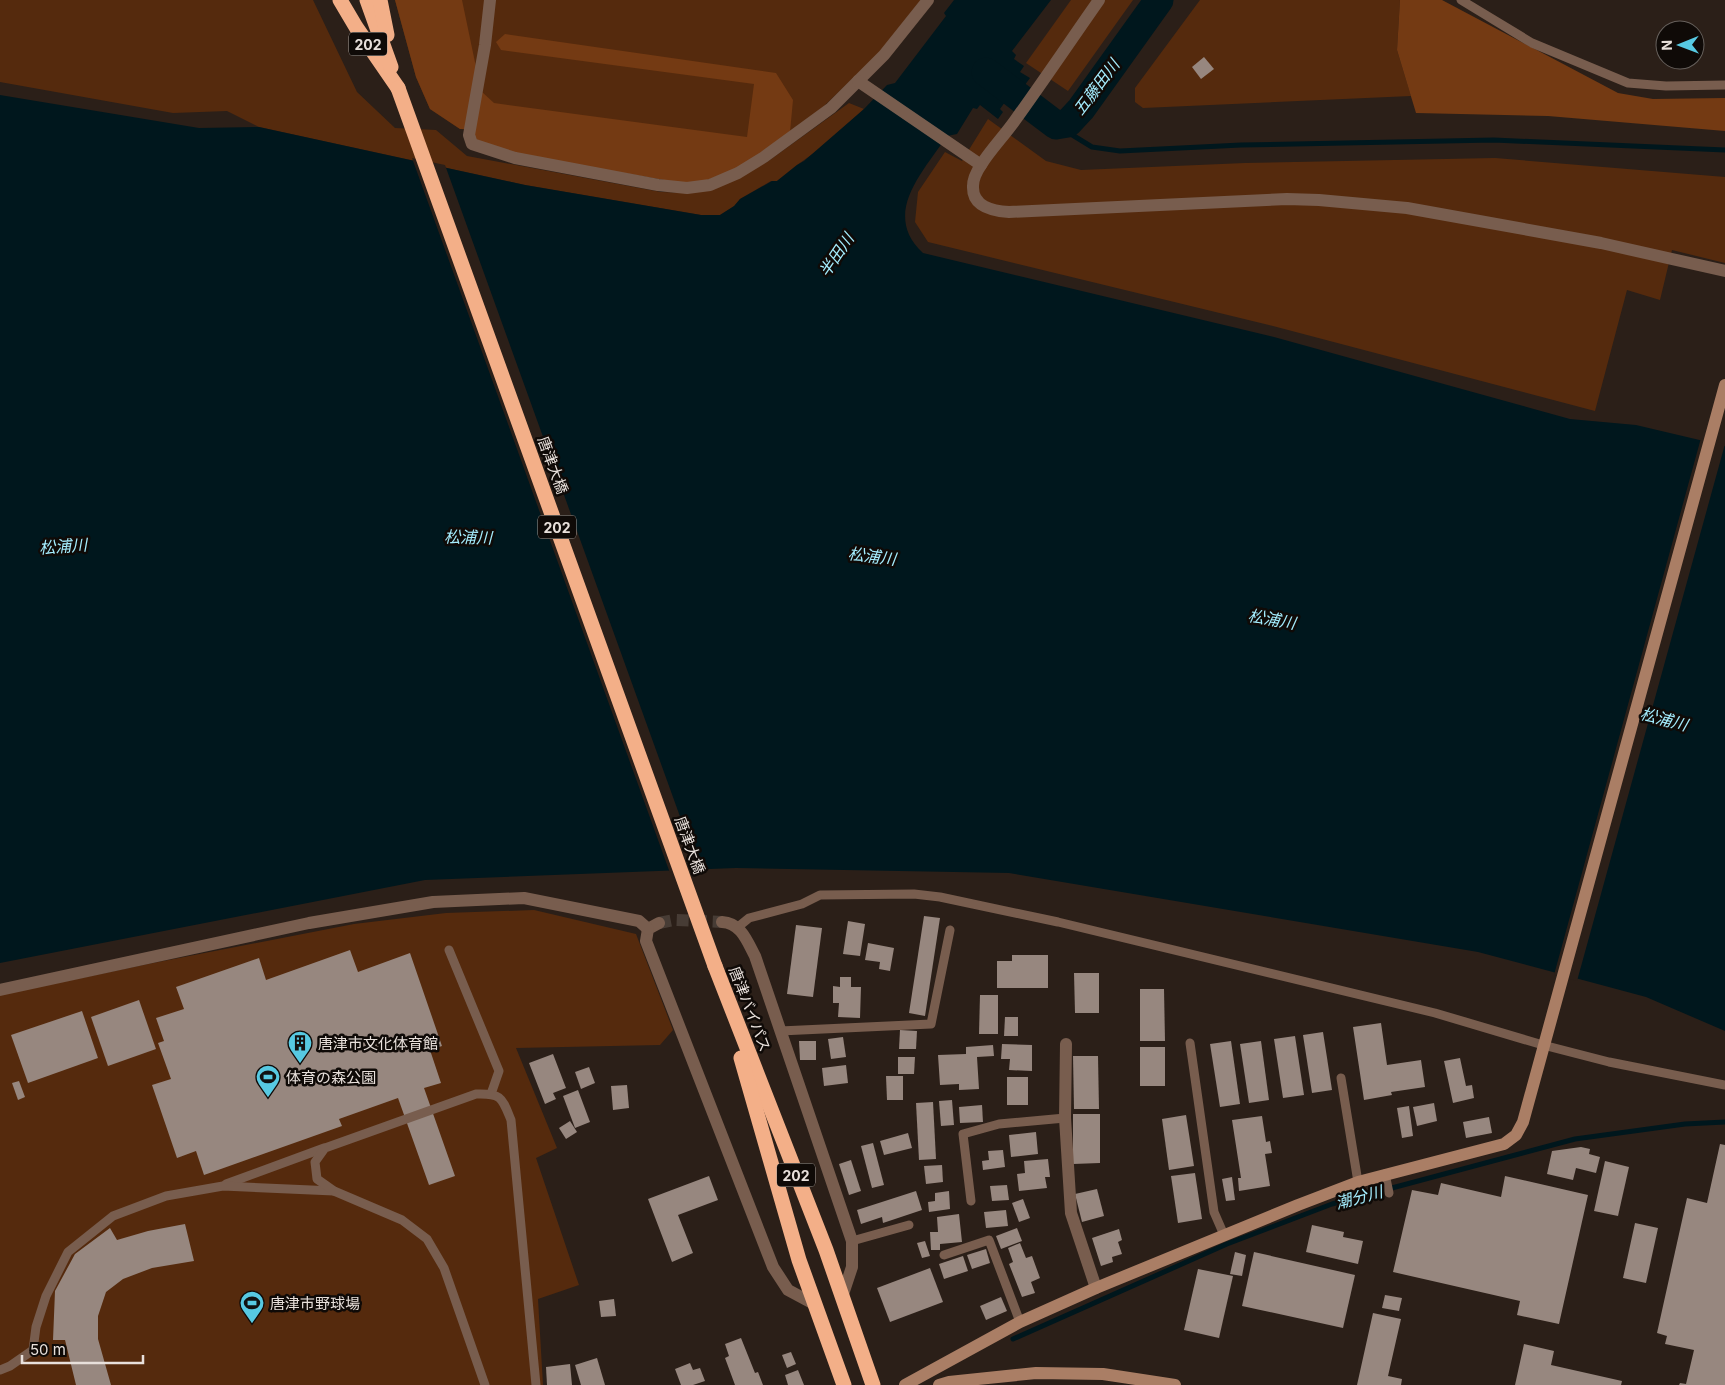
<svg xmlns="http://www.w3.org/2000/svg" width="1725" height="1385" viewBox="0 0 1725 1385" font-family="Inter,'Noto Sans JP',sans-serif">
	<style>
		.green { fill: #552a0d }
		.forest { fill: #743a13 }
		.water { fill: #00171d }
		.pier { fill: #2b1f18 }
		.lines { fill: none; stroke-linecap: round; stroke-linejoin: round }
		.stream { stroke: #00171d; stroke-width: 5 }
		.river { stroke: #00171d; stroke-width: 29 }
		.building { fill: #97877f }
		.street-tunnel { stroke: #473c35; stroke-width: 12; stroke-dasharray: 12 6; stroke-linecap: butt }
		.lane { stroke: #785d4e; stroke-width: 9 }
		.street { stroke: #785d4e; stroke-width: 12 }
		.secondary { stroke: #aa7e65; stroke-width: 12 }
		.highway { stroke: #f3af88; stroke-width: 15 }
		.highway-bridge { stroke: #f3af88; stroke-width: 15 }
		.labels { text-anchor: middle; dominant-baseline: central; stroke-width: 5; stroke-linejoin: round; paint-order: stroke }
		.shield { fill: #0f0a07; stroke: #a7a09b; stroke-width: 1 }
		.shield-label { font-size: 14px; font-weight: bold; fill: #e8e0db }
		.street-label { font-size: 15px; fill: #e8e0db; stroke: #0f0a07 }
		.poi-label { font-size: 15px; fill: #e8e0db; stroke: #0f0a07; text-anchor: start }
		.water-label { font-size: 16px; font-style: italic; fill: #a4edfe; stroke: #0f0a07 }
	</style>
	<rect width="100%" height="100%" fill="#2b1f18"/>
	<g class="green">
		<polygon points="0,0 313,0 357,92 395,128 436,130 467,156 661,192 688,193 767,162 849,103 864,109 821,148 797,165 777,181 771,181 740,199 735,206 720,215 701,215 525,185 259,127 227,111 173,113 0,82"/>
		<polygon points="395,0 921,0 879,53 823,107 761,154 460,129 430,109 416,77"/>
		<polygon points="1071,0 1133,0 1068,91 1026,63"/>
		<polygon points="1200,0 1400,0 1397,50 1411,96 1143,108 1135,102 1135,88"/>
		<polygon points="988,119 1046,161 1081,170 1245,163 1495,158 1725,177 1725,263 1672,250 1660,300 1627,290 1595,411 1273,326 928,242 915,222 918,192 945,152 962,161"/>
		<polygon points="534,910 636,934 673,1030 660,1045 516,1048 557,1148 536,1158 579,1285 538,1299 543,1385 0,1385 0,995 148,964 354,924 446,913"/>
	</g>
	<g class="forest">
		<path d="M395,0H462L481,91L494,103L747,137L754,84L501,50L496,42L505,34L776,73L793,100L790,132C759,156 726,179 687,184L514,154L476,142L471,129H460L430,109L416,77Z"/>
		<polygon points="1400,0 1442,0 1618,93 1653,99 1725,98 1725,131 1548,116 1416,113 1397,50"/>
	</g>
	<path class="water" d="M954,0H1051L1012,51L1016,55L1014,59L1024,66L1020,72L1030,78L1010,105L1005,102L1000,109L1003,112L998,119L980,105L977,109L973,108L957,134L947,136C923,172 881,214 923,253L1274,337L1570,419L1636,425L1725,446V1031L1646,997L1478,952L1009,873L736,868L425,880L0,963V95L199,128L259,127L525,185L701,215H720L734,206L740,199L772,181H777L797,165L804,161L864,109L887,85L895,83L946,16L944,13Z"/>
	<g class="pier">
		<polygon points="412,158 445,165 700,872 670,873"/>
		<polygon points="1701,438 1725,444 1577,981 1554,975"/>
	</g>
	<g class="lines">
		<g class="stream">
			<polyline points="1056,125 1092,147 1120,151 1241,145 1494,140 1725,150"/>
			<polyline points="1013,1339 1227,1244 1332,1204 1575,1139 1685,1124 1725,1122"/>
		</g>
		<polyline class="river" points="986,72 1056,125 1068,123 1081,109 1159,0"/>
	</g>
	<g class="building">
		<polygon points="1204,57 1214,69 1201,79 1192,67"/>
		<polygon points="924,916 940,918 925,1016 909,1013"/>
		<polygon points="848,921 865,924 860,956 843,954"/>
		<polygon points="796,925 822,928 813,997 787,994"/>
		<polygon points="868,943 894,948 890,971 879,969 880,962 865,960"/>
		<polygon points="350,950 358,972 410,953 442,1046 430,1050 441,1083 424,1088 455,1176 429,1185 398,1098 339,1119 342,1126 204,1175 196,1151 177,1158 152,1085 171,1079 158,1043 164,1041 156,1018 184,1009 176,987 259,958 266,980"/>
		<polygon points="1012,955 1048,955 1048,988 997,988 997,961 1012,961"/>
		<polygon points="1074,973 1099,973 1099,1013 1075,1013"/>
		<polygon points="840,977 851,977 851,987 861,987 860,1018 838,1017 839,1003 833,1003 833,986 840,987"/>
		<polygon points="1140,989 1164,989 1165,1041 1140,1041"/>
		<polygon points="980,995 998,995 998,1034 979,1034"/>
		<polygon points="139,1000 156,1049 108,1066 91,1017"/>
		<polygon points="82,1011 98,1058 28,1083 11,1035"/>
		<polygon points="1005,1017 1018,1017 1018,1036 1004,1036"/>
		<polygon points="1381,1023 1387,1065 1421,1060 1425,1087 1391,1092 1392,1095 1364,1100 1353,1027"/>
		<polygon points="900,1030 917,1031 916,1049 899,1049"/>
		<polygon points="1323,1032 1332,1090 1312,1093 1303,1035"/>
		<polygon points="1295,1036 1304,1095 1283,1098 1274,1039"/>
		<polygon points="843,1037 846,1057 831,1059 828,1039"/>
		<polygon points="799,1041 816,1041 816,1060 800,1060"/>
		<polygon points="1231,1041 1240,1104 1220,1107 1210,1044"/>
		<polygon points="1261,1041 1269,1100 1249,1103 1240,1044"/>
		<polygon points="1002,1044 1032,1045 1032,1071 1009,1070 1010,1059 1001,1059"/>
		<polygon points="993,1045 994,1056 977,1057 979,1089 959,1090 959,1084 940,1085 938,1055 966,1054 966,1047"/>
		<rect x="1140" y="1047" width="25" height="39"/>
		<polygon points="553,1054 566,1088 553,1093 556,1099 545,1104 529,1063"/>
		<polygon points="1073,1056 1098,1056 1099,1109 1074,1109"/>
		<polygon points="898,1057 915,1057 914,1074 898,1074"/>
		<polygon points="1460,1058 1466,1086 1472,1085 1474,1098 1453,1103 1444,1061"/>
		<polygon points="846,1065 848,1083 824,1086 822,1068"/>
		<polygon points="589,1067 595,1083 581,1089 575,1072"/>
		<polygon points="886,1076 903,1076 903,1100 887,1100"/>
		<rect x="1007" y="1077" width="21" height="28"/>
		<polygon points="19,1081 25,1097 18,1100 12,1083"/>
		<polygon points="627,1085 629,1108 613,1110 611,1086"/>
		<polygon points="578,1090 590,1122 575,1128 563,1096"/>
		<polygon points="952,1100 954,1125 941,1126 939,1101"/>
		<polygon points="933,1102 936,1159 919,1160 916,1103"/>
		<polygon points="1434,1103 1437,1121 1417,1126 1413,1107"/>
		<polygon points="982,1105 983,1122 960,1123 959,1107"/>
		<polygon points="1409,1106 1413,1136 1402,1138 1397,1108"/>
		<polygon points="1073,1114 1100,1114 1100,1163 1073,1164"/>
		<polygon points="1186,1115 1194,1166 1169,1170 1162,1119"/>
		<polygon points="1262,1116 1266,1142 1270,1141 1272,1153 1265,1154 1270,1186 1239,1191 1238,1178 1241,1178 1232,1120"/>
		<polygon points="1489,1117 1492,1133 1466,1138 1463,1122"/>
		<polygon points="570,1121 577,1132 566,1139 559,1128"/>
		<polygon points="1036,1132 1038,1154 1011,1157 1009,1135"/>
		<polygon points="908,1133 912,1148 884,1155 880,1141"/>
		<polygon points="873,1143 884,1185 872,1188 861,1146"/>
		<polygon points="1720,1144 1725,1145 1725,1385 1679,1385 1680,1383 1686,1384 1694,1350 1665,1344 1667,1336 1657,1333 1687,1198 1707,1203"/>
		<polygon points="1581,1147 1590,1149 1589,1154 1600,1157 1596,1173 1576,1168 1573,1180 1547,1174 1552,1151"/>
		<polygon points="1003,1150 1005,1167 983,1170 982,1161 989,1160 988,1151"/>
		<polygon points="1048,1159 1050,1177 1045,1177 1047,1188 1019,1191 1017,1174 1025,1173 1024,1161"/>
		<polygon points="851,1160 861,1191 849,1195 839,1164"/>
		<polygon points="1605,1161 1629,1167 1618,1216 1594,1211"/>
		<polygon points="942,1165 943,1182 926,1184 924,1166"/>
		<polygon points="1195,1173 1202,1219 1178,1223 1171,1176"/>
		<polygon points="709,1176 718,1200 678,1215 693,1253 672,1262 648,1199"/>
		<polygon points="1505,1176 1588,1195 1559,1324 1517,1315 1520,1301 1393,1272 1412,1190 1438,1195 1441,1183 1501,1197"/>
		<polygon points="1232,1177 1235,1200 1226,1201 1222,1179"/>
		<polygon points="1007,1185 1009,1200 992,1201 990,1186"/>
		<polygon points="1097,1189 1104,1216 1082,1222 1075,1194"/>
		<polygon points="916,1191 922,1210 883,1223 882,1217 861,1224 857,1210"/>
		<polygon points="949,1191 950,1209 929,1212 928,1202 935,1201 935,1193"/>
		<polygon points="1023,1199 1030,1218 1019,1222 1012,1203"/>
		<polygon points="1006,1210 1008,1226 986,1228 984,1212"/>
		<polygon points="959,1214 962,1242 940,1244 940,1250 931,1250 930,1232 938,1232 937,1217"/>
		<polygon points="1635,1223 1658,1228 1646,1283 1623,1278"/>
		<polygon points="185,1224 194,1261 152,1268 123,1279 106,1292 98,1316 98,1339 111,1385 76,1385 65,1340 53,1340 55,1291 75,1254 110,1228 117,1240 148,1231"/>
		<polygon points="1312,1225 1344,1232 1343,1237 1363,1241 1358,1264 1306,1252"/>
		<polygon points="1017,1228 1022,1241 1001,1249 996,1236"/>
		<polygon points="1119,1229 1122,1240 1118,1242 1122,1254 1112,1257 1113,1262 1101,1266 1092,1238"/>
		<polygon points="925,1241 930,1256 922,1258 917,1243"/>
		<polygon points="1020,1243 1026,1258 1032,1256 1040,1278 1031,1282 1035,1293 1022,1297 1009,1264 1013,1262 1008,1248"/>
		<polygon points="986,1249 990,1263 972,1269 967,1255"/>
		<polygon points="1235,1252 1246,1255 1242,1276 1230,1274"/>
		<polygon points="1254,1252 1355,1275 1343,1328 1242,1306"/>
		<polygon points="963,1256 968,1271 944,1279 939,1264"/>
		<polygon points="930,1268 943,1302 890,1322 877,1288"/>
		<polygon points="1198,1269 1233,1276 1219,1338 1184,1330"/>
		<polygon points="1385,1295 1402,1298 1399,1311 1382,1308"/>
		<polygon points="1001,1297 1007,1311 986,1320 980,1306"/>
		<polygon points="614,1299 616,1316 601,1317 599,1301"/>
		<polygon points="1373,1313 1401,1319 1388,1376 1402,1379 1401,1385 1357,1385"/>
		<polygon points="741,1338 755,1373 758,1372 763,1385 735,1385 725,1358 729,1356 725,1344"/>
		<polygon points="1524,1344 1554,1351 1551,1365 1622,1381 1621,1385 1515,1385"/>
		<polygon points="791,1352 796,1364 787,1368 782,1355"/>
		<polygon points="597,1358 605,1385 581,1385 575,1365"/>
		<polygon points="690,1363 693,1370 700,1368 705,1381 693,1385 681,1385 675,1369"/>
		<polygon points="570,1364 572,1385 547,1385 546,1367"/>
		<polygon points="798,1370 804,1385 788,1385 785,1375"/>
	</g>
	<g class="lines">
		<polyline class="street-tunnel" points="659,923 674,920 722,922"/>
		<g class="lane">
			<polyline points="1461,0 1532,43 1628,83 1666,86 1725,85"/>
			<polyline points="738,927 749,918 802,904 820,895 914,894 940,897 1058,922 1435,1013 1543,1045 1609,1062 1725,1085"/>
			<polyline points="449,950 499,1071 491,1094"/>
			<polyline points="780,1031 931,1024 950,930"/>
			<polyline points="1190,1043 1214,1212 1224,1235"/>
			<polyline points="1341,1078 1358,1182"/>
			<polyline points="1385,1174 1389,1193"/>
			<polyline points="226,1184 324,1148"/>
			<polyline points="971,1201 963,1134 999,1124 1065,1118"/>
			<polyline points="852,1241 909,1225"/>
			<polyline points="944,1255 989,1240 1020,1322"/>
			<polyline points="0,1370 10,1366 33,1350 36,1327 46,1296 68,1252 113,1216 166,1196 223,1186 334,1191"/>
			<path d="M485,1385L444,1268L427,1239L402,1220L334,1191L317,1179L315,1162L325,1148L476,1094C502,1093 502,1098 511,1120L536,1385"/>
		</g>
		<g class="street">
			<polyline points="490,0 485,45 469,135 472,144 515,158 658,185 687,188 710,185 738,173 764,157 831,108 884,55 928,0"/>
			<path d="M1099,0C1071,40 1044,80 1016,119C1005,135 991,149 981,165C977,171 973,179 973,186C972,207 993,211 1009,212L1287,199L1319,200L1407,208L1601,243L1725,271"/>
			<polyline points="858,81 981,165"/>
			<path d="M722,922C741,923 747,941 755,956L852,1241V1267L842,1297"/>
			<polyline points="659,923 648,929 646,941 773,1267 788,1290 816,1305"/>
			<polyline points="0,990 309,923 433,902 524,898 639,921 648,929"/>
			<polyline points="1066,1044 1065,1118 1071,1213 1096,1288"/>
		</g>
		<g class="secondary">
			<polyline points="905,1385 1020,1322 1096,1288 1298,1205 1358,1182 1504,1144 1516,1135 1523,1122 1725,385"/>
			<polyline points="939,1385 949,1382 1036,1373 1103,1374 1175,1385"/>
		</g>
		<g class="highway">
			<polyline points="340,0 356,27 398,88"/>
			<polyline points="367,0 391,67"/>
			<polyline points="380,0 387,35"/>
			<polyline points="715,966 826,1250 873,1385"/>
			<polyline points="741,1058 799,1260 844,1385"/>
		</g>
		<polyline class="highway-bridge" points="398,88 715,966"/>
	</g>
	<defs>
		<symbol id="building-pin" viewBox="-11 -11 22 30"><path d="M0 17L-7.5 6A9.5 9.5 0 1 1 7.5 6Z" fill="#57c9e2" stroke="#0f0a07"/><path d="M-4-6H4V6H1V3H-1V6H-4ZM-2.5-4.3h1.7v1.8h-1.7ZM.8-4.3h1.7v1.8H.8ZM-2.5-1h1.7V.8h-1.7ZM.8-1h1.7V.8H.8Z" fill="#111"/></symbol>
		<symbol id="stadium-pin" viewBox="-11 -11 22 30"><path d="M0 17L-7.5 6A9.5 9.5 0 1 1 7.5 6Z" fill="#57c9e2" stroke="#0f0a07"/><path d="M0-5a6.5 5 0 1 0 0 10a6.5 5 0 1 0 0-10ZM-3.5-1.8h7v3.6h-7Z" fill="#111"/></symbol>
	</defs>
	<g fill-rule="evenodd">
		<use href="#building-pin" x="286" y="1029" width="28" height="38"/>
		<use href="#stadium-pin" x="254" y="1063" width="28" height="38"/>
		<use href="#stadium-pin" x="238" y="1289" width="28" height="38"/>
	</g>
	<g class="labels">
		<g class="shield">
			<rect x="349" y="32.5" width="38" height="23" rx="4"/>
			<rect x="538" y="515.5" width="38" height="23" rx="4"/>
			<rect x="777" y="1163.5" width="38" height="23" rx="4"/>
		</g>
		<g class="shield-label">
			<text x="368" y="44">202</text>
			<text x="557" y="527">202</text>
			<text x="796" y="1175">202</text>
		</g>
		<g class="street-label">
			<text transform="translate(553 465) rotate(70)">唐津大橋</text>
			<text transform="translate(690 845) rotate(70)">唐津大橋</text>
			<text transform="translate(750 1009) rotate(69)">唐津バイパス</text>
		</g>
		<g class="poi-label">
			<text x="318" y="1043">唐津市文化体育館</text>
			<text x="286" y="1077">体育の森公園</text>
			<text x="270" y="1303">唐津市野球場</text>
		</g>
		<g class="water-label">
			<text transform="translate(1096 87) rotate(-53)">五藤田川</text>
			<text transform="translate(836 255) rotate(-56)">半田川</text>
			<text transform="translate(468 537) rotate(1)">松浦川</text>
			<text transform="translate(63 546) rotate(-4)">松浦川</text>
			<text transform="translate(872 556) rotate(7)">松浦川</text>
			<text transform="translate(1272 619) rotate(10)">松浦川</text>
			<text transform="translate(1664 719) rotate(15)">松浦川</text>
			<text transform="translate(1359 1197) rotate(-15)">潮分川</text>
		</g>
	</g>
	<g transform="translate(1680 45) rotate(269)"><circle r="24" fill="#0f0a07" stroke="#66605c"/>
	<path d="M0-4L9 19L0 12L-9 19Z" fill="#57c9e2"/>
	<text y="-8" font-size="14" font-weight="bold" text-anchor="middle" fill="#e8e0db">N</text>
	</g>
	<path d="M22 1355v8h121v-8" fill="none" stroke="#e8e0db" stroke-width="2.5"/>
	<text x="30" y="1355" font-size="15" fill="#e8e0db" stroke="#0f0a07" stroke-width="4" paint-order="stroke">50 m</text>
</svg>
